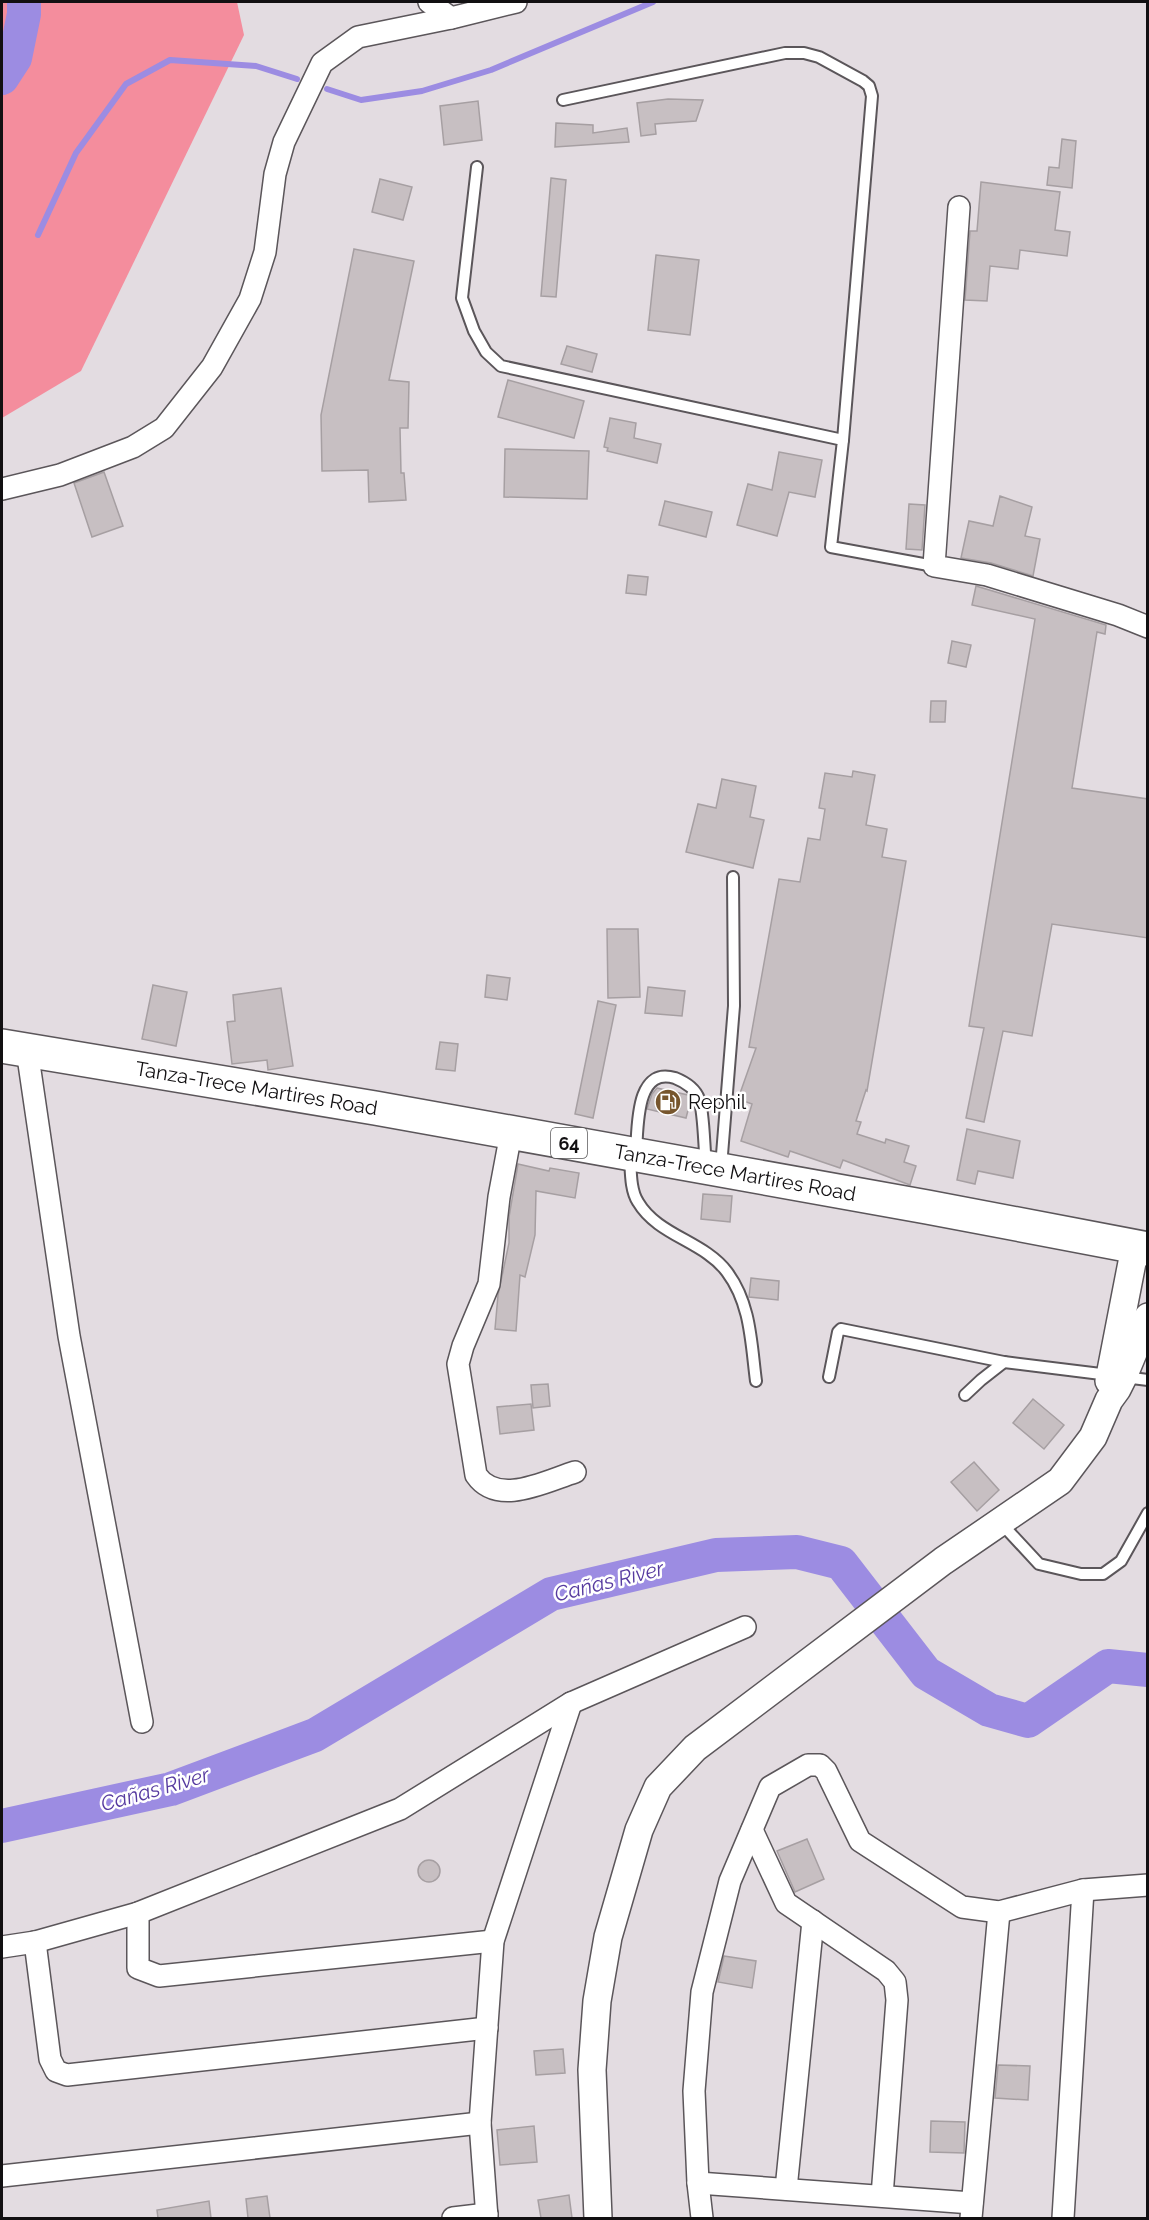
<svg xmlns="http://www.w3.org/2000/svg" width="1149" height="2220" viewBox="0 0 1149 2220" font-family="Raleway,sans-serif">
	<style>
		.forest { fill: #f48d9d }
		.lines { fill: none; stroke-linecap: round; stroke-linejoin: round }
		.stream { stroke: #9c8ce2; stroke-width: 6 }
		.river { stroke: #9c8ce2; stroke-width: 34 }
		.building { fill: #c7bfc2; stroke: #a69fa2; stroke-width: 1.5 }
		.service-casing { stroke: #5b565a; stroke-width: 14 }
		.minor-casing { stroke: #5b565a; stroke-width: 24 }
		.tertiary-casing { stroke: #5b565a; stroke-width: 30 }
		.primary-casing { stroke: #5b565a; stroke-width: 36 }
		.service { stroke: #fff; stroke-width: 10 }
		.minor { stroke: #fff; stroke-width: 21 }
		.tertiary { stroke: #fff; stroke-width: 27 }
		.primary { stroke: #fff; stroke-width: 33 }
		.labels { text-anchor: middle; dominant-baseline: central; stroke-width: 5; stroke-linejoin: round; paint-order: stroke }
		.shield { fill: #fff; stroke: #595859; stroke-width: 1.5 }
		.shield-label { font-size: 18px; font-weight: bold; fill: #121012 }
		.street-label { font-size: 20px; fill: #121012; stroke: #fff }
		.poi-label { font-size: 20px; fill: #121012; stroke: #fff; text-anchor: start }
		.water-label { font-size: 21px; font-style: italic; fill: #563a9f; stroke: #fff }
	</style>
	<rect width="100%" height="100%" fill="#e3dce1"/>
	<polygon class="forest" points="2,2 237,2 244,35 81,371 2,418"/>
	<g class="lines">
		<g class="stream">
			<polyline points="327,89 361,100 422,91 491,70 653,2"/>
			<polyline points="38,235 76,153 126,84 170,60 256,66 297,79"/>
		</g>
		<g class="river">
			<polyline points="2,78 15,58 24,14 24,2"/>
			<polyline points="2,1826 171,1789 315,1735 551,1594 716,1555 797,1552 841,1563 926,1673 989,1710 1028,1721 1108,1666 1148,1670"/>
		</g>
	</g>
	<g class="building">
		<polygon points="668,99 703,100 696,121 655,124 656,134 641,136 637,103"/>
		<polygon points="478,101 482,140 444,145 440,106"/>
		<polygon points="556,123 593,125 593,133 627,128 629,142 555,147"/>
		<polygon points="1062,139 1076,141 1072,188 1047,185 1049,167 1059,168"/>
		<polygon points="551,178 566,180 556,297 541,296"/>
		<polygon points="380,179 412,187 403,220 372,212"/>
		<polygon points="981,182 1060,192 1055,230 1070,232 1067,256 1020,250 1018,269 990,266 987,301 965,300 970,231 977,231"/>
		<polygon points="354,249 414,261 389,380 409,382 408,428 400,428 401,473 404,473 406,500 369,502 368,470 322,471 321,415"/>
		<polygon points="656,255 699,260 690,335 648,330"/>
		<polygon points="567,346 597,354 592,372 561,364"/>
		<polygon points="508,380 584,401 574,438 498,417"/>
		<polygon points="610,418 636,423 634,438 661,444 657,463 607,451 608,448 604,447"/>
		<polygon points="505,449 589,451 587,499 504,497"/>
		<polygon points="779,452 822,460 815,497 789,492 777,536 737,525 748,484 772,490"/>
		<polygon points="104,472 123,526 92,537 74,483"/>
		<polygon points="1000,496 1032,507 1025,536 1040,539 1033,576 991,563 961,558 969,521 993,526"/>
		<polygon points="665,501 712,512 706,537 659,525"/>
		<polygon points="909,504 925,505 922,550 906,549"/>
		<polygon points="628,575 648,577 646,595 626,593"/>
		<polygon points="976,586 1106,625 1105,634 1097,632 1072,788 1148,799 1148,938 1052,924 1032,1036 1003,1031 984,1122 966,1118 984,1028 969,1026 1035,619 972,605"/>
		<polygon points="952,641 971,645 966,667 948,663"/>
		<polygon points="931,701 946,701 945,722 930,722"/>
		<polygon points="853,771 875,775 866,825 887,829 882,857 906,861 867,1091 866,1090 856,1121 861,1122 857,1134 885,1143 886,1139 909,1146 904,1162 916,1166 910,1185 843,1160 840,1168 790,1151 788,1157 741,1141 752,1104 738,1099 756,1048 749,1047 779,879 800,882 808,838 820,840 825,809 819,808 825,773 852,777"/>
		<polygon points="722,779 756,786 750,817 764,820 753,868 686,852 698,804 716,808"/>
		<polygon points="607,929 638,929 640,997 608,998"/>
		<polygon points="487,975 510,978 507,1000 485,997"/>
		<polygon points="153,985 187,992 176,1046 142,1039"/>
		<polygon points="648,987 685,991 682,1016 645,1013"/>
		<polygon points="281,988 293,1066 268,1070 267,1060 232,1064 227,1022 235,1021 233,995"/>
		<polygon points="598,1001 616,1005 593,1118 575,1114"/>
		<polygon points="440,1042 458,1044 455,1071 436,1069"/>
		<polygon points="657,1088 688,1095 691,1099 686,1118 647,1109 652,1094"/>
		<polygon points="967,1129 1020,1141 1013,1178 978,1171 975,1184 957,1180"/>
		<polygon points="518,1164 549,1171 550,1168 579,1173 575,1198 536,1191 535,1235 525,1277 520,1275 516,1331 495,1329 498,1295 509,1243 509,1217"/>
		<polygon points="703,1194 732,1196 730,1222 701,1219"/>
		<polygon points="751,1278 779,1281 778,1300 749,1297"/>
		<polygon points="548,1384 550,1406 533,1408 531,1385"/>
		<polygon points="1033,1399 1064,1425 1044,1449 1013,1423"/>
		<polygon points="531,1404 534,1430 500,1434 497,1407"/>
		<polygon points="974,1462 999,1490 977,1511 951,1482"/>
		<polygon points="807,1839 824,1879 795,1892 777,1851"/>
		<circle cx="429" cy="1871" r="11"/>
		<polygon points="724,1956 756,1961 752,1988 718,1982"/>
		<polygon points="563,2049 565,2073 536,2075 534,2051"/>
		<polygon points="998,2065 1030,2066 1028,2100 995,2098"/>
		<polygon points="931,2121 965,2122 964,2153 930,2152"/>
		<polygon points="534,2126 537,2162 500,2165 497,2130"/>
		<polygon points="569,2195 572,2218 541,2218 538,2200"/>
		<polygon points="267,2196 270,2218 248,2218 246,2199"/>
		<polygon points="209,2201 211,2218 158,2218 157,2210"/>
	</g>
	<g class="lines">
		<defs>
			<g id="service">
				<polyline points="563,100 785,53 804,53 819,57 863,81 869,86 872,96 843,440"/>
				<polyline points="477,167 462,298 474,331 486,352 501,366 843,440 831,547 934,566"/>
				<path d="M636,1152C638,1128 635,1066 675,1078C685,1082 695,1088 699,1099C704,1111 704,1149 706,1164"/>
				<path d="M630,1157C631,1170 630,1190 638,1202C658,1236 704,1241 727,1272C751,1304 751,1343 756,1381"/>
				<polyline points="721,1167 734,1006 733,877"/>
				<polyline points="829,1377 838,1332 841,1329 1004,1362 1109,1375"/>
				<polyline points="1124,1377 1148,1380"/>
				<polyline points="965,1395 981,1380 1004,1362"/>
				<polyline points="1001,1523 1039,1564 1081,1574 1103,1574 1121,1561 1148,1513"/>
			</g>
			<g id="minor">
				<polyline points="429,2 451,18 516,2"/>
				<polyline points="959,207 934,566 987,575 1118,615 1148,627"/>
				<polyline points="2,489 60,475 133,447 164,428 212,367 250,299 265,252 275,174 284,142 322,63 358,37 451,18"/>
				<polyline points="27,1050 69,1336 142,1722"/>
				<path d="M511,1133L499,1197L489,1284L463,1346L458,1364L476,1475C498,1507 546,1481 575,1472"/>
				<polyline points="752,1830 786,1903 886,1971 895,1982 897,2000 882,2196"/>
				<polyline points="138,1913 138,1968 159,1976 493,1941"/>
				<polyline points="35,1942 50,2059 56,2071 67,2075 487,2028"/>
				<polyline points="2,1947 35,1942 138,1913 400,1809 571,1703 745,1627"/>
				<polyline points="2,2176 480,2123"/>
				<polyline points="698,2183 972,2203"/>
				<polyline points="786,2189 813,1921"/>
				<polyline points="453,2218 487,2214"/>
				<polyline points="487,2218 480,2123 493,1941 571,1703"/>
				<polyline points="702,2218 698,2183 694,2091 702,1992 730,1881 770,1787 808,1765 820,1765 826,1771 860,1841 962,1907 999,1912 1083,1890 1148,1885"/>
				<polyline points="971,2218 999,1912"/>
				<polyline points="1063,2218 1083,1890"/>
			</g>
			<g id="tertiary">
				<polyline points="1109,1381 1135,1247"/>
				<polyline points="598,2218 592,2070 597,2001 608,1937 639,1830 658,1787 695,1748 943,1561 1060,1481 1093,1437 1109,1400 1117,1389 1123,1377 1148,1317"/>
			</g>
			<g id="primary">
				<path id="s1" d="M2,1046L375,1108L927,1207L1148,1249"/>
			</g>
		</defs>
		<use href="#service" class="service-casing"/>
		<use href="#minor" class="minor-casing"/>
		<use href="#tertiary" class="tertiary-casing"/>
		<use href="#primary" class="primary-casing"/>
		<use href="#service" class="service"/>
		<use href="#minor" class="minor"/>
		<use href="#tertiary" class="tertiary"/>
		<use href="#primary" class="primary"/>
	</g>
	<defs>
		<symbol id="fuel-disc" viewBox="-11 -11 22 22"><circle r="9.5" fill="#77562d" stroke="#fff"/><path d="M-5.5-6h7V0h2V4h1.3V-2.5L3-4.5l.8-.8L6-3V5H2.5V1h-1V6h-7ZM-4.2-4.7v3.2H.2V-4.7Z" fill="#fff"/></symbol>
	</defs>
	<g fill-rule="evenodd">
		<use href="#fuel-disc" x="653" y="1087" width="30" height="30"/>
	</g>
	<g class="labels">
		<rect class="shield" x="551" y="1128" width="36" height="30" rx="4.5"/>
		<g class="shield-label">
			<text x="569" y="1143">64</text>
		</g>
		<g class="street-label">
			<text stroke="none"><textPath href="#s1" startOffset="258">Tanza-Trece Martires Road</textPath></text>
			<text stroke="none"><textPath href="#s1" startOffset="744">Tanza-Trece Martires Road</textPath></text>
		</g>
		<g class="poi-label">
			<text x="688" y="1102">Rephil</text>
		</g>
		<g class="water-label">
			<text transform="translate(609 1581) rotate(-14)">Cañas River</text>
			<text transform="translate(155 1789) rotate(-16)">Cañas River</text>
		</g>
	</g>
	<rect width="1149" height="2220" fill="none" stroke="#121012" stroke-width="6"/>
</svg>
